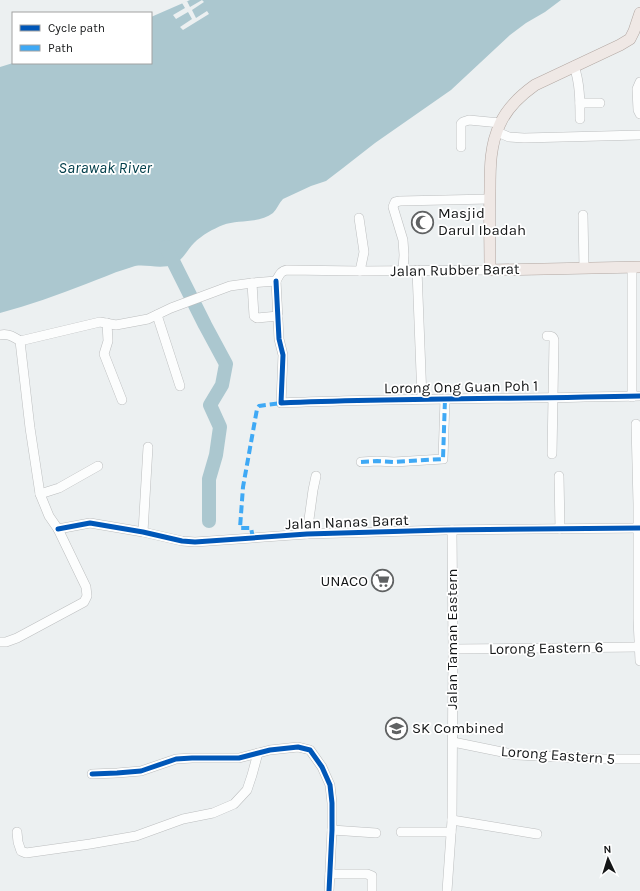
<svg xmlns="http://www.w3.org/2000/svg" width="640" height="891" viewBox="0 0 640 891" font-family="Karla,sans-serif">
	<style>
		.water { fill: #abc7cf }
		.pier { fill: #ecf0f1 }
		.lines { fill: none; stroke-linecap: round; stroke-linejoin: round }
		.river { stroke: #abc7cf; stroke-width: 14 }
		.minor-casing { stroke: #bcbebf; stroke-width: 10 }
		.major-casing { stroke: #b2a7a2; stroke-width: 12 }
		.minor { stroke: #fcfdfd; stroke-width: 9 }
		.major { stroke: #efe8e5; stroke-width: 11 }
		.quiet { stroke: #3fa9f5; stroke-width: 4; stroke-dasharray: 8 4; stroke-linecap: butt }
		.cycleway-casing { stroke: #fff; stroke-width: 8 }
		.cycleway { stroke: #0057b8; stroke-width: 5 }
		.labels { text-anchor: middle; dominant-baseline: central; stroke-width: 3.5; stroke-linejoin: round; paint-order: stroke }
		.poi-label { font-size: 15px; fill: #141617; stroke: #fff; text-anchor: start }
		.street-label { font-size: 15px; fill: #141617; stroke: #fff }
		.water-label { font-size: 16px; font-style: italic; fill: #04404c; stroke: #fff }
	</style>
	<rect width="100%" height="100%" fill="#ecf0f1"/>
	<path class="water" d="M190,0H561L545,12L526,23L510,35L451,90L375,143L343,168L326,181L311,186L283,199C279,203 277,209 273,213C259,224 238,219 223,225C213,229 202,235 194,243C188,249 183,260 174,264C161,270 148,264 135,266C132,267 129,268 126,269C112,273 100,279 86,284C58,295 29,305 0,313V67L13,63H151V17Z"/>
	<polygon class="pier" points="202,0 204,2 192,10 196,18 207,11 209,14 183,30 180,27 192,19 188,12 176,19 173,15 185,8 182,3 187,1 190,7"/>
	<g class="lines">
		<polyline class="river" points="166,247 205,325 226,364 222,385 210,405 220,427 216,455 209,479 209,521"/>
		<defs>
			<g id="minor">
				<path d="M574,66C580,83 580,101 580,119"/>
				<polyline points="640,82 637,89 638,110 640,114"/>
				<polyline points="580,103 600,103"/>
				<polyline points="497,132 509,137 524,138 640,135"/>
				<polyline points="461,147 461,124 463,122 469,120 500,123"/>
				<polyline points="583,215 584,268"/>
				<polyline points="359,218 364,252 360,271"/>
				<polyline points="403,270 404,255 403,240 393,207 395,202 400,201 490,199"/>
				<polyline points="417,270 422,399"/>
				<path d="M276,281L279,339L283,355L281,403C401,398 520,399 640,396"/>
				<path d="M276,281C279,276 280,271 287,270L360,271L490,270"/>
				<polyline points="252,283 254,316 257,318 278,316"/>
				<polyline points="157,315 180,386"/>
				<polyline points="107,323 108,341 104,354 122,400"/>
				<path d="M0,335C8,333 14,337 20,341L30,428L40,494L49,516L58,529L86,587L87,596L84,602L17,638L6,642H0"/>
				<path d="M547,336C551,336 553,336 554,340L552,454"/>
				<polyline points="20,341 100,322 116,325 148,319 171,308 230,286 252,283 276,281"/>
				<polyline points="632,397 632,267"/>
				<polyline points="636,424 638,504 638,619 640,661"/>
				<polyline points="361,462 377,461 394,462 443,459 445,399"/>
				<polyline points="559,476 560,529"/>
				<polyline points="40,494 59,488 98,466"/>
				<polyline points="58,529 90,523 143,532 182,541 195,542 307,534 445,530 640,528"/>
				<polyline points="143,532 148,447"/>
				<polyline points="307,534 313,490 316,476"/>
				<polyline points="453,649 639,647"/>
				<polyline points="453,742 517,755 604,759 640,759"/>
				<polyline points="92,774 117,773 141,771 176,759 192,758 239,758 270,750 298,747 310,750 322,767 330,785 332,803 332,830 329,891"/>
				<polyline points="452,820 537,834"/>
				<polyline points="332,830 376,833"/>
				<polyline points="17,832 18,842 21,851 26,853 90,844 136,836 183,819 213,813 234,804 247,790 252,775 258,753"/>
				<polyline points="401,832 451,832"/>
				<polyline points="330,874 367,874 372,876 372,891"/>
				<polyline points="447,891 452,820 453,649 452,530"/>
			</g>
			<path id="major" d="M640,13L634,31L630,39L620,45L535,85C521,95 507,108 500,124C490,145 490,167 490,190C489,216 490,243 490,270L640,267"/>
		</defs>
		<use href="#minor" class="minor-casing"/>
		<use href="#major" class="major-casing"/>
		<use href="#minor" class="minor"/>
		<use href="#major" class="major"/>
		<g class="quiet">
			<polyline points="361,462 377,461 394,462 443,459 445,399"/>
			<polyline points="253,538 251,528 240,528 243,487 257,409 259,406 281,403 281,401"/>
		</g>
		<defs>
			<g id="cycleway">
				<path d="M276,281L279,339L283,355L281,403C401,398 520,399 640,396"/>
				<polyline points="58,529 90,523 143,532 182,541 195,542 307,534 445,530 640,528"/>
				<polyline points="92,774 117,773 141,771 176,759 192,758 239,758 270,750 298,747 310,750 322,767 330,785 332,803 332,830 329,891"/>
			</g>
		</defs>
		<use href="#cycleway" class="cycleway-casing"/>
		<use href="#cycleway" class="cycleway"/>
	</g>
	<defs>
		<symbol id="mosque-ring" viewBox="-11 -11 22 22"><circle r="9.5" fill="#fff" stroke="#606263" stroke-width="1.5"/><path d="M3.5-4.9A6 6 0 1 0 3.5 4.9A5 5 0 1 1 3.5-4.9Z" fill="#606263"/></symbol>
		<symbol id="supermarket-ring" viewBox="-11 -11 22 22"><circle r="9.5" fill="#fff" stroke="#606263" stroke-width="1.5"/><path d="M-6-5.5h2.5l.6 2H6L4.5 2H-2.5L-4.4-4H-6ZM-1.5 3.2a1.3 1.3 0 1 0 .1 0ZM3 3.2a1.3 1.3 0 1 0 .1 0Z" fill="#606263"/></symbol>
		<symbol id="school-ring" viewBox="-11 -11 22 22"><circle r="9.5" fill="#fff" stroke="#606263" stroke-width="1.5"/><path d="M0-5L7-2L0 1L-7-2ZM-4 1L0 2.5L4 1V4Q0 6-4 4Z" fill="#606263"/></symbol>
	</defs>
	<g fill-rule="evenodd">
		<use href="#mosque-ring" x="410" y="210" width="25" height="25"/>
		<use href="#supermarket-ring" x="370" y="568" width="25" height="25"/>
		<use href="#school-ring" x="384" y="716" width="25" height="25"/>
	</g>
	<g class="labels">
		<g class="poi-label">
			<text x="438" y="213">Masjid<tspan x="438" dy="17">Darul Ibadah</tspan></text>
			<text x="368" y="581" text-anchor="end">UNACO</text>
			<text x="412" y="728">SK Combined</text>
		</g>
		<g class="street-label">
			<text transform="translate(455 270) rotate(-1)">Jalan Rubber Barat</text>
			<text transform="translate(461 387) rotate(-1)">Lorong Ong Guan Poh 1</text>
			<text transform="translate(347 522) rotate(-2)">Jalan Nanas Barat</text>
			<text transform="translate(452 639) rotate(-90)">Jalan Taman Eastern</text>
			<text transform="translate(546 648) rotate(-1)">Lorong Eastern 6</text>
			<text transform="translate(558 755) rotate(4)">Lorong Eastern 5</text>
		</g>
		<g class="water-label">
			<text x="105" y="167">Sarawak River</text>
		</g>
	</g>
	<rect x="12" y="12" width="140" height="52" fill="#ffffff" stroke="#a1a2a2"/>
	<rect x="20" y="25" width="20" height="6" fill="#0057b8" stroke="#a1a2a2"/>
	<text x="48" y="32" font-size="12" fill="#141617">Cycle path</text>
	<rect x="20" y="45" width="20" height="6" fill="#3fa9f5" stroke="#a1a2a2"/>
	<text x="48" y="52" font-size="12" fill="#141617">Path</text>
	<g transform="translate(608 859) rotate(356)" stroke="#ffffff" stroke-width="3" paint-order="stroke">
	<path d="M0-3L7 15L0 10L-7 15Z" fill="#141617"/>
	<text y="-6" font-size="11" font-weight="bold" text-anchor="middle" fill="#141617">N</text>
	</g>
</svg>
